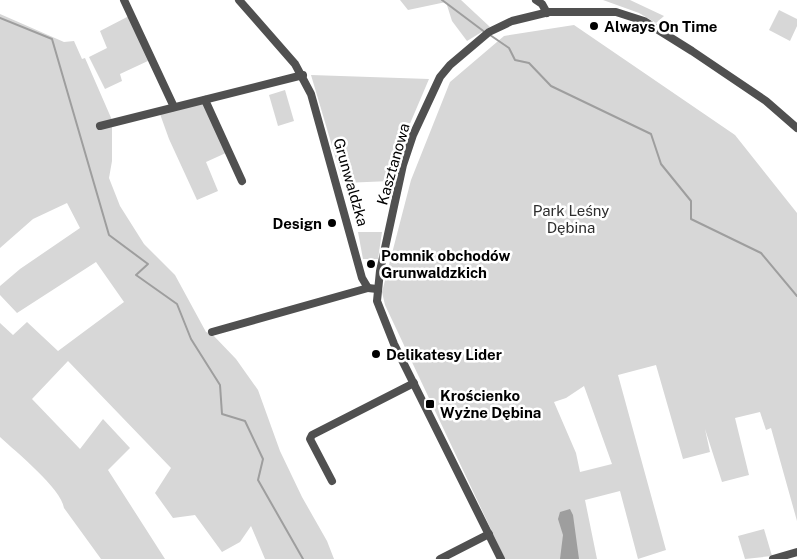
<svg xmlns="http://www.w3.org/2000/svg" width="797" height="559" viewBox="0 0 797 559" font-family="'Public Sans',sans-serif">
	<style>
		.green { fill: #d7d7d7; fill-rule: evenodd }
		.water { fill: #9e9e9e }
		.lines { fill: none; stroke-linecap: round; stroke-linejoin: round }
		.stream { stroke: #9e9e9e; stroke-width: 2 }
		.minor { stroke: #505050; stroke-width: 8 }
		.poi-dot { fill: #000; stroke: #fff; stroke-width: 2 }
		.labels { text-anchor: middle; dominant-baseline: central; stroke-width: 5; stroke-linejoin: round; paint-order: stroke }
		.poi-label { font-size: 15px; font-weight: bold; fill: #000; stroke: #fff; text-anchor: start }
		.street-label { font-size: 15px; fill: #000; stroke: #fff }
		.park-label { font-size: 15px; fill: #2e2e2e; stroke: #fff }
	</style>
	<rect width="100%" height="100%" fill="#fff"/>
	<g class="green">
		<polygon points="400,0 461,0 490,27 467,41 452,21 446,2 408,10"/>
		<polygon points="603,0 630,0 664,16 656,23 639,13"/>
		<polygon points="779,10 797,19 797,26 790,41 769,30"/>
		<path d="M0,14L64,42L74,41L82,59L85,58L112,120V161L109,178L120,206L144,244L175,275L206,332L212,334L236,359L258,390L280,451L302,497L327,541L334,559H265L251,526L240,542L222,552L195,515L173,518L155,493L171,468L68,361L32,399L80,449L103,419L130,448L108,470L165,559H101L64,508C61,488 16,452 0,437V323L13,335L27,322L58,351L124,302L96,262L17,313L0,295V286L20,269L80,228L67,203L33,219L0,248Z"/>
		<polygon points="129,16 150,60 120,74 122,81 105,89 89,57 107,48 100,31"/>
		<path d="M574,25L735,135L797,213V521L771,428L766,430L760,412L735,418L749,475L722,482L705,429L710,452L683,459L656,365L618,375L666,550L638,559L620,491L585,500L597,559H505L385,305L382,292L411,180L450,82L504,36ZM584,386L612,464L580,472L576,453L554,402L566,398Z"/>
		<polygon points="311,75 429,79 406,133 391,181 343,183"/>
		<polygon points="285,90 294,121 278,126 269,95"/>
		<polygon points="204,103 228,152 206,162 218,191 197,200 169,139 160,114"/>
		<polygon points="358,232 382,232 378,259 363,259"/>
		<polygon points="764,529 772,556 745,559 738,536"/>
	</g>
	<polygon class="water" points="570,509 573,515 579,559 560,559 563,535 558,519 560,512"/>
	<g class="lines">
		<g class="stream">
			<polyline points="442,0 486,33"/>
			<polyline points="0,18 52,39 109,235 148,264 136,275 177,304 191,339 220,385 222,414 245,421 263,459 258,480 303,559"/>
			<polyline points="490,35 509,48 515,60 529,63 551,86 651,134 661,164 691,201 691,219 761,253 797,296"/>
		</g>
		<g class="minor">
			<polyline points="124,0 174,107"/>
			<polyline points="239,0 295,64 311,94 362,278 368,288 377,289"/>
			<polyline points="536,0 542,4 547,13"/>
			<polyline points="205,100 242,181"/>
			<polyline points="100,126 303,75"/>
			<polyline points="212,332 368,288"/>
			<polyline points="332,481 310,439 312,435 414,383"/>
			<polyline points="440,559 489,534"/>
			<polyline points="501,559 394,344 377,301 380,271 403,165 413,135 440,77 450,65 489,32 512,21 549,12 616,12 644,21 692,51 766,101 797,128"/>
			<polyline points="773,559 797,552"/>
		</g>
	</g>
	<g class="poi-dot">
		<circle cx="594" cy="26" r="5"/>
		<circle cx="332" cy="223" r="5"/>
		<circle cx="371" cy="264" r="5"/>
		<circle cx="376" cy="354" r="5"/>
		<rect x="425" y="399" width="10" height="10" rx="2.5"/>
	</g>
	<g class="labels">
		<g class="poi-label">
			<text x="604" y="26">Always On Time</text>
			<text x="322" y="223" text-anchor="end">Design</text>
			<text x="381" y="255">Pomnik obchodów<tspan x="381" dy="17">Grunwaldzkich</tspan></text>
			<text x="386" y="354">Delikatesy Lider</text>
			<text x="440" y="395">Krościenko<tspan x="440" dy="17">Wyżne Dębina</tspan></text>
		</g>
		<g class="street-label">
			<text transform="translate(393 164) rotate(-74)">Kasztanowa</text>
			<text transform="translate(351 182) rotate(74)">Grunwaldzka</text>
		</g>
		<g class="park-label">
			<text x="571" y="210">Park Leśny<tspan x="571" dy="17">Dębina</tspan></text>
		</g>
	</g>
</svg>
